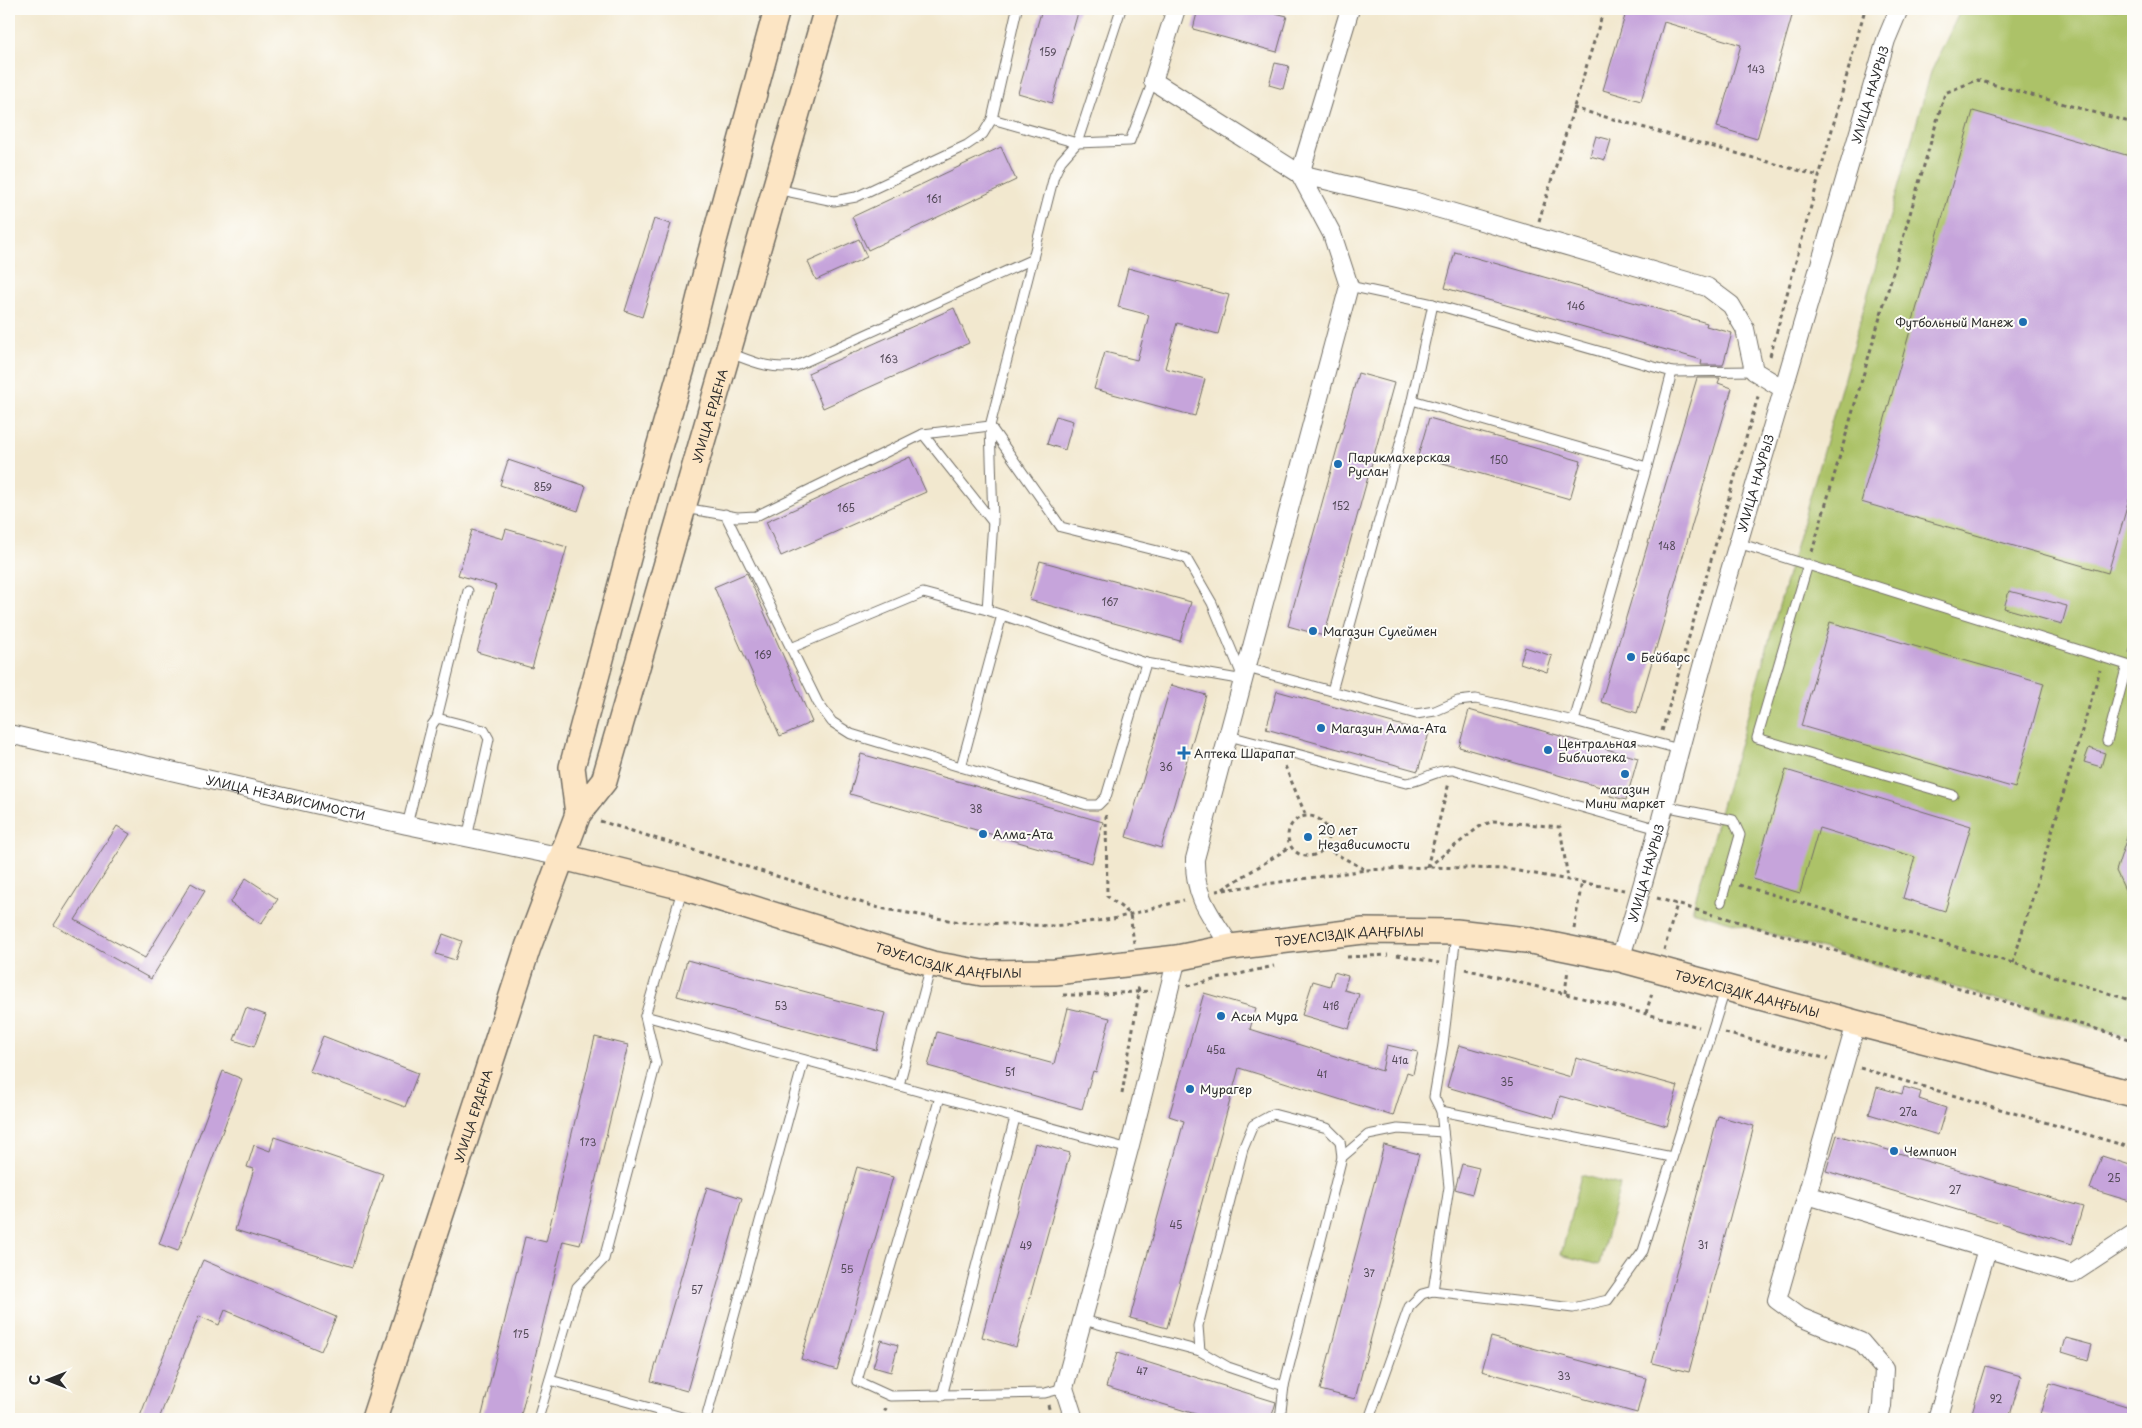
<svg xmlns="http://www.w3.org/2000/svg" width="2142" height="1428" viewBox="0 0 2142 1428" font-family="'Playpen Sans',sans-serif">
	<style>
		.green { fill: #acc267; stroke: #6c7649 }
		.building { fill: #c6a4db }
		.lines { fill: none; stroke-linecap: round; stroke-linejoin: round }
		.lane-casing { stroke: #716d64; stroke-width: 11 }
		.street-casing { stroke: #716d64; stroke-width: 20 }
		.secondary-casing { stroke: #716d64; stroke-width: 28 }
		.path { stroke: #716d64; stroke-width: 3; stroke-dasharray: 4 4; stroke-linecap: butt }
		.lane { stroke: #fff; stroke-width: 9 }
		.street { stroke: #fff; stroke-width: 18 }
		.secondary { stroke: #fce5c4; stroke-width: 25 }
		.poi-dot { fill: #1f6fb2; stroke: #fdfcf7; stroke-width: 2 }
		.labels { text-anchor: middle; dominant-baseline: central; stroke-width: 4; stroke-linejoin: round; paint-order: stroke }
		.number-label { font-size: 10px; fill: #524957 }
		.street-label { font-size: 12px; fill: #2b2b2b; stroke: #fdfcf7 }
		.poi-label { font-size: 12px; fill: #2b2b2b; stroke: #fdfcf7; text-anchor: start }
	</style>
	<rect width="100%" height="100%" fill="#fdfcf7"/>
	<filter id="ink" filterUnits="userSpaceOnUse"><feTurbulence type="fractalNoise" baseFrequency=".02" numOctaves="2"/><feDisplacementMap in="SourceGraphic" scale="10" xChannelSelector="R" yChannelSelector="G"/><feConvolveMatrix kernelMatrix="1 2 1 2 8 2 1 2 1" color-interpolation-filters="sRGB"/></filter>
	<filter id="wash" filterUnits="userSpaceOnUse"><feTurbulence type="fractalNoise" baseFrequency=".0096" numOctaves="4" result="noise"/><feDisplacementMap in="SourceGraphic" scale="20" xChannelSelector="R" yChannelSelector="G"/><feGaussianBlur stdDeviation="1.12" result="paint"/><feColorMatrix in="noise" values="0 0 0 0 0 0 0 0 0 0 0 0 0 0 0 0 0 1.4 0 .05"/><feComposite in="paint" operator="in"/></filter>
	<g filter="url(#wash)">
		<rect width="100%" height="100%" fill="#f2e8cf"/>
		<g class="green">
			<polygon points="1961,9 2133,9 2133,1039 1692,911 1931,72"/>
			<polygon points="1581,1175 1620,1185 1599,1265 1561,1255"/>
		</g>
		<g id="blocks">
			<g class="building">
				<polygon points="1042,9 1079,9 1052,103 1018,93"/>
				<polygon points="1198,9 1260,9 1287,16 1277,52 1193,29"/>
				<polygon points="1627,9 1794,9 1757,139 1717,127 1741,45 1664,22 1641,101 1603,90"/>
				<polygon points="1275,63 1289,66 1283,89 1269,85"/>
				<polygon points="1973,111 2133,157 2133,486 2108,573 1861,502"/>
				<polygon points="1596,136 1611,140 1605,160 1590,156"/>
				<polygon points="1001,147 1016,180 868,250 852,217"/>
				<polygon points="654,219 671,224 642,317 625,311"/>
				<polygon points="859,239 867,257 816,280 808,262"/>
				<polygon points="1455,252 1707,323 1706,326 1732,333 1723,365 1701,365 1702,360 1445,288"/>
				<polygon points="1128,268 1229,295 1218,334 1177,323 1165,368 1205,379 1195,416 1094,389 1105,352 1137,360 1149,315 1118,307"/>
				<polygon points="954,308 969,343 823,408 808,373"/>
				<polygon points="1358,373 1394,383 1324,636 1288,626"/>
				<polygon points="1697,378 1720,378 1718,383 1732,388 1637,713 1601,702"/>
				<polygon points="1056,416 1073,421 1065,450 1047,444"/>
				<polygon points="1429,418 1581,461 1570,499 1418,456"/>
				<polygon points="910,457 926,492 781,556 766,522"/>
				<polygon points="508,460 586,486 578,511 500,485"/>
				<polygon points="506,529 567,547 532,668 477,652 496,586 458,575 472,530 503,539"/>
				<polygon points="1040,561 1191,602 1180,641 1029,600"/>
				<polygon points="747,573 812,722 780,736 714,587"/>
				<polygon points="2009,591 2067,606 2062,624 2004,608"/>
				<polygon points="1830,622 2044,683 2015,788 1801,726"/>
				<polygon points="1525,647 1552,656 1547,672 1520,663"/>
				<polygon points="1171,685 1206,695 1161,848 1126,837"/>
				<polygon points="1277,691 1429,733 1418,771 1266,729"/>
				<polygon points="1469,710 1638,758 1626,800 1610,796 1611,790 1459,747"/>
				<polygon points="2089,748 2105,753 2101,767 2084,762"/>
				<polygon points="861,754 1103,822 1092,863 850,794"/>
				<polygon points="1786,770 1971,826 1945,911 1903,898 1915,857 1819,828 1800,893 1753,879"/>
				<polygon points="117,826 130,834 75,920 145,958 191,883 205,891 151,979 54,925"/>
				<polygon points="2130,828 2133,829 2133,907 2116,871"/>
				<polygon points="246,878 278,899 261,924 230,903"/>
				<polygon points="443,934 462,941 455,960 436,954"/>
				<polygon points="687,960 885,1013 876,1050 677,996"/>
				<polygon points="1334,972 1348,976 1344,990 1359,994 1349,1029 1302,1015 1313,981 1330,986"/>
				<polygon points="1204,993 1256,1008 1250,1029 1382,1071 1387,1045 1418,1052 1413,1074 1407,1072 1393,1116 1239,1068 1167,1328 1130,1318 1184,1121 1169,1116"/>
				<polygon points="246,1008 266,1015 254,1047 234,1040"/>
				<polygon points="1068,1008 1110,1018 1096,1072 1093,1071 1082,1109 928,1066 937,1032 1054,1064"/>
				<polygon points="323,1036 418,1073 405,1107 309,1071"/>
				<polygon points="595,1037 628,1045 580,1245 563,1241 520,1419 481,1419 525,1237 546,1242"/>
				<polygon points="1459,1045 1571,1077 1576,1058 1678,1086 1667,1126 1560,1096 1554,1118 1447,1087"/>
				<polygon points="223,1071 242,1079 178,1251 159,1244"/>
				<polygon points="1877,1087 1902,1094 1904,1087 1921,1092 1919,1099 1946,1108 1938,1135 1869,1114"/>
				<polygon points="1718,1116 1754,1126 1689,1372 1652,1363"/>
				<polygon points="1837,1135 2083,1207 2072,1244 1826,1171"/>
				<polygon points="274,1137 383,1174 363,1232 353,1267 235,1230 254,1169 247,1167 254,1145 270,1151"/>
				<polygon points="1035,1143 1070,1153 1016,1347 982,1337"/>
				<polygon points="1384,1145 1419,1154 1355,1399 1320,1390"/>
				<polygon points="2102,1156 2133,1166 2133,1202 2090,1189"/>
				<polygon points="1462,1164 1479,1168 1472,1194 1455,1189"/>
				<polygon points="857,1167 893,1177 837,1370 801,1359"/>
				<polygon points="707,1187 742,1198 687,1391 651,1381"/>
				<polygon points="203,1260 336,1317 321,1351 225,1310 219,1325 199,1316 159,1419 139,1419 174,1328"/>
				<polygon points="1491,1337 1646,1378 1637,1413 1482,1371"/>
				<polygon points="2066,1338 2092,1345 2088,1360 2062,1352"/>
				<polygon points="881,1340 898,1345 891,1372 873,1367"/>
				<polygon points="1117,1353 1276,1402 1271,1419 1212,1419 1106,1387"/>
				<polygon points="1986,1366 2021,1376 2009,1419 1970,1419"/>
				<polygon points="2050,1383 2133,1408 2133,1419 2058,1419 2040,1414"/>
			</g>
		</g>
	</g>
	<g filter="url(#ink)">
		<use href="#blocks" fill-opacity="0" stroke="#716d64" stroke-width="1"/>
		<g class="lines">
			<defs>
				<g id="lane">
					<polyline points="992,119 1077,143 1121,9"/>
					<polyline points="776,189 834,201 856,197 967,145 983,134 992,119 1017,9"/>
					<polyline points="1349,286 1433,304"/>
					<path d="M730,353C754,362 770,370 796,366L1033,259"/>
					<polyline points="1672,372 1754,371"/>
					<polyline points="1412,400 1647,467"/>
					<polyline points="923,434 992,521"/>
					<polyline points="684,508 737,517 756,516 923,434 990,426 1061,527 1186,558 1212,603 1244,680 1146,663"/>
					<polyline points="725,514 818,703 832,722 851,734 1087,805 1098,805 1106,797 1146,663 987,610 923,593 791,648"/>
					<polyline points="1738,543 2127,665 2107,741"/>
					<polyline points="1808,564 1757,738 1953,795"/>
					<polyline points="987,610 993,521 990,426 1054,176 1061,161 1077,143 1130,141 1153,81"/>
					<polyline points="1247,668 1416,714 1435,711 1458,701 1476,699 1574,721"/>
					<polyline points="1332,691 1412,400 1433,304 1672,372 1647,467 1574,721 1679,749"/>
					<polyline points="437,718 468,591"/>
					<path d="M1229,736L1406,783C1423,781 1436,769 1453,770L1658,829"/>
					<polyline points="961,767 1002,615"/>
					<polyline points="1664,806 1733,820 1740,835 1721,902"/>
					<polyline points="407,825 432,725 437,718 484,730 489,739 467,838"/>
					<polyline points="1456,935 1443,1044 1434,1097 1441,1111 1672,1157"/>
					<polyline points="645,1016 1129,1149"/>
					<polyline points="899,1085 931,966"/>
					<polyline points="940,1097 857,1381 890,1396 1045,1393 1064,1388"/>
					<polyline points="1342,1157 1368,1135 1398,1129 1443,1132"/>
					<polyline points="1433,1291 1449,1187 1441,1111"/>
					<polyline points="1083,1320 1200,1351 1228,1367 1284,1386"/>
					<polyline points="1200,1351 1198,1326 1243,1149 1253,1125 1273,1114 1327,1128 1340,1141 1342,1157 1284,1386 1280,1419"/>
					<polyline points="550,1380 689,1419"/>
					<polyline points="942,1396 1015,1118"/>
					<polyline points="538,1419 577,1287 604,1259 656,1063 645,1016 683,887"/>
					<polyline points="706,1419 804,1060"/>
					<polyline points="1369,1419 1409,1307 1422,1294 1433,1291 1573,1308 1608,1300 1643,1251 1725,990"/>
				</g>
				<g id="street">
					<polyline points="1176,9 1153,81 1300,174 1413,201 1707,287 1731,305 1745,329 1754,371 1782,388"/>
					<path id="s1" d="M9,734L407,825L563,857"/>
					<path d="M1231,947C1211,916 1194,897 1195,859L1349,286L1332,234L1300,174L1350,9"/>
					<path id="s2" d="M1620,959C1653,857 1678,752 1707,649C1766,446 1825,243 1886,40L1899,9"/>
					<polyline points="1856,1023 1777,1300 1800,1317 1861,1342 1884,1369 1882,1406 1879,1419"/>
					<polyline points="1807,1195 2072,1274 2133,1234"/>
					<polyline points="1074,1419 1064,1388 1129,1149 1177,958"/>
					<polyline points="1937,1419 1987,1249"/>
				</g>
				<g id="secondary">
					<polyline points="578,814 572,767 640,513 684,361 712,248 777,9"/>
					<path id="s3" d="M563,857L683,887L932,964L982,973L1055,972L1177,958L1231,947L1363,931L1456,932L1526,940L1620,959L1856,1023L2133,1094"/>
					<path id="s4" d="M374,1419L528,947L578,814L604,781L827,9"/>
				</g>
			</defs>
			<use href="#lane" class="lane-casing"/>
			<use href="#street" class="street-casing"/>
			<use href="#secondary" class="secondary-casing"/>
			<g class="path">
				<polyline points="1573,108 1819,176"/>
				<polyline points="1539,221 1604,9"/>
				<polyline points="1770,356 1865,9"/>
				<polyline points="1812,552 1945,93 1977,80 2133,123"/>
				<polyline points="2130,653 2133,642"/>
				<polyline points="1662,731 1759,393"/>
				<polyline points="1285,766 1306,816"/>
				<polyline points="1106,815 1107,896 1130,914 1134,943"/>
				<circle cx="1308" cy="836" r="20"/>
				<polyline points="600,821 879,908 960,922 1054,926 1113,919 1184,900"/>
				<polyline points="1325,848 1366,870"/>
				<polyline points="1427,867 1449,783"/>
				<polyline points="1428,867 1479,827 1493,821 1560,827 1568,879"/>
				<polyline points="1739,885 2013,963 2133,1001"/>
				<polyline points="1223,889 1290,847"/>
				<polyline points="1216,891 1366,870 1427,867 1507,869 1624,890"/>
				<polyline points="1657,898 1713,915"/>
				<polyline points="1719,916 2133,1040"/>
				<polyline points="1574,929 1582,881"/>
				<polyline points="1664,950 1677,904"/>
				<polyline points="1397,955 1439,963"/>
				<polyline points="1347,957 1388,955"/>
				<polyline points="2013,963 2100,670"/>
				<polyline points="1465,969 1699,1027"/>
				<polyline points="1187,986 1274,966"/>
				<polyline points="1565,993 1568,969"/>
				<polyline points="1063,995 1084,995 1152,991"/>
				<polyline points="1646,1013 1653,990"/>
				<polyline points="1725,1033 1828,1059"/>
				<polyline points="1860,1068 2133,1148"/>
				<polyline points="1122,1094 1139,993 1138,984"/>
				<polyline points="1048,1405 1052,1419"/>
				<polyline points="882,1419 886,1408"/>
			</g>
			<use href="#lane" class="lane"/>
			<use href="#street" class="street"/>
			<use href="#secondary" class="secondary"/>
		</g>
	</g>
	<g class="poi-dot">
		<circle cx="2023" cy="322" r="5"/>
		<circle cx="1338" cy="464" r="5"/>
		<circle cx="1313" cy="631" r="5"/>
		<circle cx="1631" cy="657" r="5"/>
		<circle cx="1321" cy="728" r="5"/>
		<circle cx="1548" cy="750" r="5"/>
		<path d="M1181.5 745.5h5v5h5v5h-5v5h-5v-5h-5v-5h5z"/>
		<circle cx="1625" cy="774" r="5"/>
		<circle cx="983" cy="834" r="5"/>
		<circle cx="1308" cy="837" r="5"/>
		<circle cx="1221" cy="1016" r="5"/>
		<circle cx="1190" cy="1089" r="5"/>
		<circle cx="1894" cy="1151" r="5"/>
	</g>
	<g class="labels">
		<g class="number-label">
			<text x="1048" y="51">159</text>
			<text x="1756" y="68">143</text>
			<text x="934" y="198">161</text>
			<text x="1576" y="305">146</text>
			<text x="889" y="358">163</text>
			<text x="1499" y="459">150</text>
			<text x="543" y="486">859</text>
			<text x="1341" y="505">152</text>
			<text x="846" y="507">165</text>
			<text x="1667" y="545">148</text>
			<text x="1110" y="601">167</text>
			<text x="763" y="654">169</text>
			<text x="1166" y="766">36</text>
			<text x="976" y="808">38</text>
			<text x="781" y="1005">53</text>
			<text x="1331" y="1005">41в</text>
			<text x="1216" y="1049">45а</text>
			<text x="1400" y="1059">41а</text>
			<text x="1010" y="1071">51</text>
			<text x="1322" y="1073">41</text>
			<text x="1507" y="1081">35</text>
			<text x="1908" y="1111">27а</text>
			<text x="588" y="1141">173</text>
			<text x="2114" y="1177">25</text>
			<text x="1955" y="1189">27</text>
			<text x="1176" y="1224">45</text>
			<text x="1703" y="1244">31</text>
			<text x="1026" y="1245">49</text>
			<text x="847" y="1268">55</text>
			<text x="1369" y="1272">37</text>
			<text x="697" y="1289">57</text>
			<text x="521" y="1333">175</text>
			<text x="1142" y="1370">47</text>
			<text x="1564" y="1375">33</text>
			<text x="1996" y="1398">92</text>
		</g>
		<g class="street-label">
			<text stroke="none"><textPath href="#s2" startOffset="900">УЛИЦА НАУРЫЗ</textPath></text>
			<text stroke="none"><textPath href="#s4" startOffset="1061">УЛИЦА ЕРДЕНА</textPath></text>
			<text stroke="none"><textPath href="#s2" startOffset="495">УЛИЦА НАУРЫЗ</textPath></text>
			<text stroke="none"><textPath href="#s1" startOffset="284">УЛИЦА НЕЗАВИСИМОСТИ</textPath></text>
			<text stroke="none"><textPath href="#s2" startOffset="90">УЛИЦА НАУРЫЗ</textPath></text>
			<text stroke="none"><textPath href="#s3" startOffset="805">ТӘУЕЛСІЗДІК ДАҢҒЫЛЫ</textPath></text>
			<text stroke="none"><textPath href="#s3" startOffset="400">ТӘУЕЛСІЗДІК ДАҢҒЫЛЫ</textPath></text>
			<text stroke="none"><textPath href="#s3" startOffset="1210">ТӘУЕЛСІЗДІК ДАҢҒЫЛЫ</textPath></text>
			<text stroke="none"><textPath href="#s4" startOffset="319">УЛИЦА ЕРДЕНА</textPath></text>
		</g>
		<g class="poi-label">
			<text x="2013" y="322" text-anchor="end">Футбольный Манеж</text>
			<text x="1348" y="457">Парикмахерская<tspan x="1348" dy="14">Руслан</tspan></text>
			<text x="1323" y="631">Магазин Сулеймен</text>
			<text x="1641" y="657">Бейбарс</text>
			<text x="1331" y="728">Магазин Алма-Ата</text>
			<text x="1558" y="743">Центральная<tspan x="1558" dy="14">Библиотека</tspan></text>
			<text x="1194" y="753">Аптека Шарапат</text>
			<text x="1625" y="789" text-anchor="middle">магазин<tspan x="1625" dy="14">Мини маркет</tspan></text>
			<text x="1318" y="830">20 лет<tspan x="1318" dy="14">Независимости</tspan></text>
			<text x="993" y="834">Алма-Ата</text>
			<text x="1231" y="1016">Асыл Мура</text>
			<text x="1200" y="1089">Мурагер</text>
			<text x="1904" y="1151">Чемпион</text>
		</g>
	</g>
	<rect width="2142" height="1428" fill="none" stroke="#fdfcf7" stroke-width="30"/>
	<g transform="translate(48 1380) rotate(270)" stroke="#fdfcf7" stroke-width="4" paint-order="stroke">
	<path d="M0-4L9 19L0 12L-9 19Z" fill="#2b2b2b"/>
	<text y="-8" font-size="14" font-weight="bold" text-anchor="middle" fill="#2b2b2b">С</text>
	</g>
</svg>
